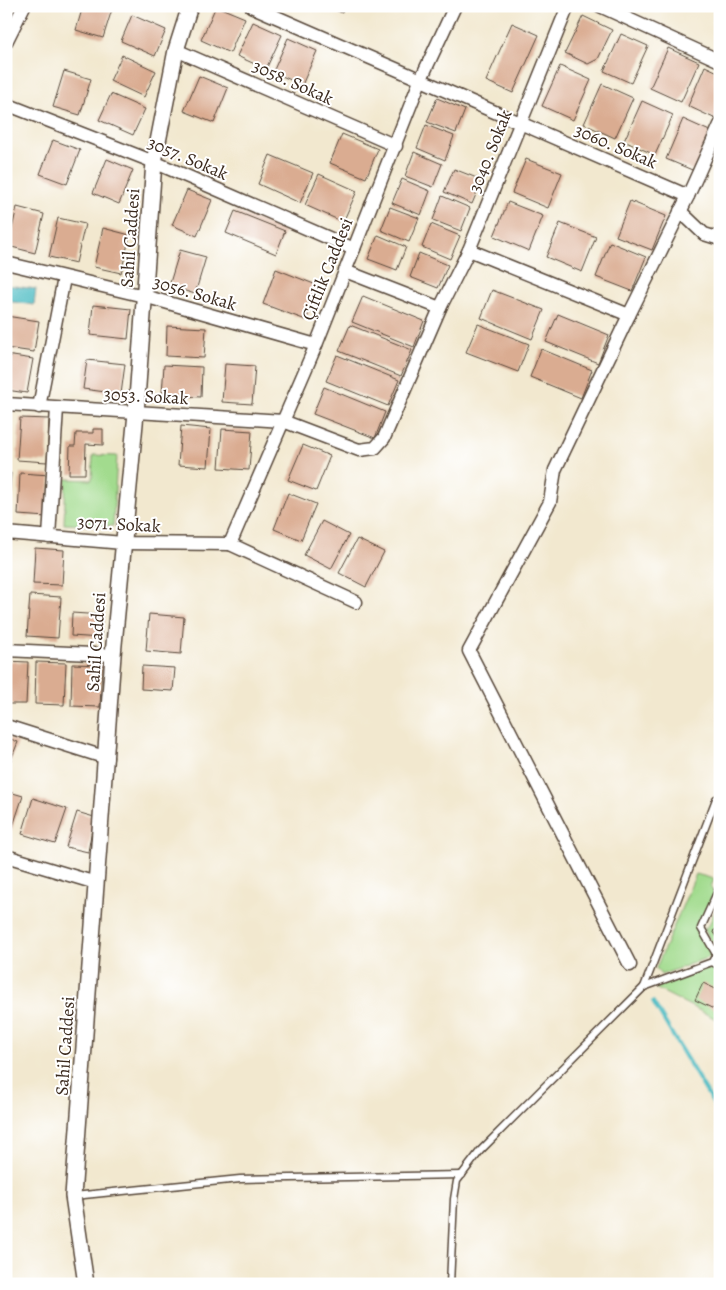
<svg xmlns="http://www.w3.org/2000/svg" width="726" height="1290" viewBox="0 0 726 1290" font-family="Alegreya,serif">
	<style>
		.green { fill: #a2db8e; stroke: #6e8256 }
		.water { fill: #4cbbc2; stroke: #447270 }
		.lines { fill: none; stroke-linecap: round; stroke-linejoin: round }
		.stream { stroke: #4cbbc2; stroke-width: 4 }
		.building { fill: #daac91 }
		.service-casing { stroke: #564639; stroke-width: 9 }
		.minor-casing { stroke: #564639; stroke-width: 15 }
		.tertiary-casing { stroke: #564639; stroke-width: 18 }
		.service { stroke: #fff; stroke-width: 6 }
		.minor { stroke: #fff; stroke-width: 12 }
		.tertiary { stroke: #fff; stroke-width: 15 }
		.labels { text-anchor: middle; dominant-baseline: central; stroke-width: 4; stroke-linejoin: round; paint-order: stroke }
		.street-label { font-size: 18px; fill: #3b2a1e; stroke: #fff }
	</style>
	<rect width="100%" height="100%" fill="#fff"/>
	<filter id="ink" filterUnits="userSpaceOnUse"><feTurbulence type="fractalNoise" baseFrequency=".02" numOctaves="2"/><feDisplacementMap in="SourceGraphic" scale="10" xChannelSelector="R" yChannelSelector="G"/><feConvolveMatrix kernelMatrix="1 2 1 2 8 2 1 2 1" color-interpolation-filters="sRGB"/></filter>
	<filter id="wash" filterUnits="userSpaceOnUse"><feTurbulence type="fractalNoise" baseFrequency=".0096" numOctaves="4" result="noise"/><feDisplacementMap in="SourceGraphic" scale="20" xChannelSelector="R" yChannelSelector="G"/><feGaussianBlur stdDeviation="1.12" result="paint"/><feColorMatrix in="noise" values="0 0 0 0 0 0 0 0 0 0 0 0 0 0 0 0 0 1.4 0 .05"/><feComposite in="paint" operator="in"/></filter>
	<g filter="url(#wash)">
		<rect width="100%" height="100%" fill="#f2e8cf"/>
		<g class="green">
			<polygon points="93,455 117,456 113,526 64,524 66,479 92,480"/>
			<polygon points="696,874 714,879 711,887 714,893 698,927 712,956 661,975 656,968"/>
			<polygon points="720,899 720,924 712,930 719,943 717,944 713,941 712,942 704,929 709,925"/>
			<polygon points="707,966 720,973 720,1021 655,988"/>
		</g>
		<polygon class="water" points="6,285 36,289 34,305 6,301"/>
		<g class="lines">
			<polyline class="stream" points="653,1002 720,1115"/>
		</g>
		<g id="blocks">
			<g class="building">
				<polygon points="83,6 113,6 103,38 76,30"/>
				<polygon points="216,6 245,18 230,53 201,40"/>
				<polygon points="326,6 345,6 342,13"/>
				<polygon points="132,15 166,30 155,56 121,41"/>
				<polygon points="583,16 612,30 598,59 588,64 565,53"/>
				<polygon points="253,22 282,35 266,69 237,56"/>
				<polygon points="512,23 539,35 513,93 486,81"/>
				<polygon points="621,34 648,46 631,83 604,71"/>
				<polygon points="288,38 317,51 302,85 273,72"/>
				<polygon points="668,48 699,62 681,102 650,88"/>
				<polygon points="122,55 156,71 144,97 110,81"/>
				<polygon points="560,66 591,80 573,120 542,106"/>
				<polygon points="705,66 720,73 718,120 688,106"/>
				<polygon points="64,71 91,79 80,115 53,107"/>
				<polygon points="199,76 228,88 214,123 184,111"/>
				<polygon points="602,84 633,98 615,138 584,124"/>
				<polygon points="111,94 145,109 133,135 99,120"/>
				<polygon points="437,98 465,110 456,133 427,122"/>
				<polygon points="642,101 673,115 655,155 624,141"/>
				<polygon points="683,119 714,133 697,172 666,159"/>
				<polygon points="426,125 454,136 445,160 417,148"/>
				<polygon points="342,134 378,149 366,178 330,163"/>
				<polygon points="53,140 80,150 67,184 40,174"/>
				<polygon points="414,152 442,164 433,187 405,176"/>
				<polygon points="270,155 313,173 300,203 258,184"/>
				<polygon points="107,159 133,170 119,204 93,193"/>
				<polygon points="526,159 562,173 548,208 512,193"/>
				<polygon points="454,169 482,180 472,204 444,192"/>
				<polygon points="319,174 357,191 343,222 305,205"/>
				<polygon points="402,179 430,191 421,215 392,203"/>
				<polygon points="187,190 212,200 197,236 172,225"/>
				<polygon points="442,196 470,208 461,231 433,220"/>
				<polygon points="630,201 666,216 652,250 616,236"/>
				<polygon points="508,202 543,216 529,251 494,236"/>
				<polygon points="17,207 44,214 35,253 8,246"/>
				<polygon points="390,207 419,218 409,242 381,230"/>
				<polygon points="235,211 285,231 276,254 226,233"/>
				<polygon points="58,218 85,224 76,263 49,257"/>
				<polygon points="560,223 596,237 582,272 546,257"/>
				<polygon points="431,224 460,236 450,259 422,247"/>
				<polygon points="103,228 130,235 121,273 94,267"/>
				<polygon points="378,235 406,247 397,270 368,259"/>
				<polygon points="610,242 646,257 632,291 596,277"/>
				<polygon points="180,250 206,257 195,294 169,286"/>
				<polygon points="419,253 448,265 438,288 410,277"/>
				<polygon points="276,269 319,286 306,320 263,304"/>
				<polygon points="492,290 544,310 532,339 481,318"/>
				<polygon points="363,296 424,321 414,347 352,322"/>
				<polygon points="93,305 131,309 128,339 90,335"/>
				<polygon points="558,314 609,335 598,363 546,342"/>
				<polygon points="6,316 39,321 34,352 6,348"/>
				<polygon points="478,324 529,344 518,372 466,352"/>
				<polygon points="350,325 412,350 401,376 339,351"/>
				<polygon points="167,326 206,328 204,358 166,356"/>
				<polygon points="541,349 592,370 581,398 530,377"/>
				<polygon points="6,355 33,359 27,393 6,390"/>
				<polygon points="337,355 399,380 388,406 326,381"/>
				<polygon points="87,360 125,364 121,394 83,389"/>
				<polygon points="225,364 255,366 252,404 222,402"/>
				<polygon points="164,365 202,367 201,397 162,395"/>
				<polygon points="324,387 385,412 375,438 313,414"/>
				<polygon points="20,418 49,419 47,462 17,460"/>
				<polygon points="181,426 211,429 208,467 178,465"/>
				<polygon points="93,429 103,429 103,445 86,444 85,474 69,474 70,446 75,446 76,433 93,433"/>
				<polygon points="222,429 252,431 249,470 219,468"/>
				<polygon points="303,445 330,456 316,491 288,480"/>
				<polygon points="6,472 11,473 8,515 6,515"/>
				<polygon points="20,473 50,475 47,517 18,515"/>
				<polygon points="288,493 316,504 301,540 274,529"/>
				<polygon points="322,521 349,535 331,569 304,555"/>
				<polygon points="357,539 384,552 366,587 339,573"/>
				<polygon points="35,548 64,550 62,585 33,584"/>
				<polygon points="30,595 61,597 58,638 27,636"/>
				<polygon points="72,613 102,615 101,638 71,636"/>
				<polygon points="149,614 184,617 181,654 146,651"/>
				<polygon points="6,661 28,662 26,704 6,704"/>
				<polygon points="36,662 66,663 64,705 35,704"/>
				<polygon points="72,664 102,665 100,707 71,706"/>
				<polygon points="142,666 175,668 173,691 141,689"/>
				<polygon points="6,737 18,742 6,772"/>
				<polygon points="6,791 23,796 11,832 6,830"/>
				<polygon points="33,798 67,809 55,844 22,834"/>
				<polygon points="77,812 94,817 88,852 66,847"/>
				<polygon points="720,927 720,941 713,931"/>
				<polygon points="703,983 720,991 720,1012 695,1000"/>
			</g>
		</g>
	</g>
	<g filter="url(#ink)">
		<use href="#blocks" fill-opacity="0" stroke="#564639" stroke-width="1"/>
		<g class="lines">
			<defs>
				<g id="service">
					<polyline points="712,962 720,966"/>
					<polyline points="644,987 716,799 720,797"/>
					<polyline points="74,1196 240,1179 462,1175"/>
					<polyline points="450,1284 454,1199 457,1181 480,1151 644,987 712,962 716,954 701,928 720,886"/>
				</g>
				<g id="minor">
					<polyline points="251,6 688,196 629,315 469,250"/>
					<polyline points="600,6 720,61"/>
					<polyline points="6,42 24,6"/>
					<polyline points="176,50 396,146"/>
					<polyline points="6,104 154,162 354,249"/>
					<polyline points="688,196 720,125"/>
					<polyline points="680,211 704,234 720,239"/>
					<polyline points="6,263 144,296 316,345"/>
					<polyline points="345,271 440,308"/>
					<polyline points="629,315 555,470 550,502 469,651 630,965"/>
					<polyline points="6,404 283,421 359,450 375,448 384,438 440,308 469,250 568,6"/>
					<polyline points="39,407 64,278"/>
					<polyline points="6,533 123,543 230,544 356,602"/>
					<polyline points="49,537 57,408"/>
					<polyline points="230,544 316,345 420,81 455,6"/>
					<polyline points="6,650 113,655"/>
					<polyline points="6,726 107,758"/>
					<polyline points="6,856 96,883"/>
				</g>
				<polyline id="tertiary" points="86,1284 73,1196 113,655 136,413 154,162 176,50 190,6"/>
			</defs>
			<use href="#service" class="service-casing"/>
			<use href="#minor" class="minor-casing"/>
			<use href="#tertiary" class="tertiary-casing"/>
			<use href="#service" class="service"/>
			<use href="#minor" class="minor"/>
			<use href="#tertiary" class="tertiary"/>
		</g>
	</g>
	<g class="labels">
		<g class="street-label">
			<text transform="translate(293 82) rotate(24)">3058. Sokak</text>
			<text transform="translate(616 146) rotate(23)">3060. Sokak</text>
			<text transform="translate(490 151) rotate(-68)">3040. Sokak</text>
			<text transform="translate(188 158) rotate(23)">3057. Sokak</text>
			<text transform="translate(130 238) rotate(-86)">Sahil Caddesi</text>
			<text transform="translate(327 269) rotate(-68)">Çiftlik Caddesi</text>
			<text transform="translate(195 293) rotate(16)">3056. Sokak</text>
			<text transform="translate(146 396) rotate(3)">3053. Sokak</text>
			<text transform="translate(119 524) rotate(3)">3071. Sokak</text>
			<text transform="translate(96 642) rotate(-86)">Sahil Caddesi</text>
			<text transform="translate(65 1046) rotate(-86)">Sahil Caddesi</text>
		</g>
	</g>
	<rect width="726" height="1290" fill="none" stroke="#fff" stroke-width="25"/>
</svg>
